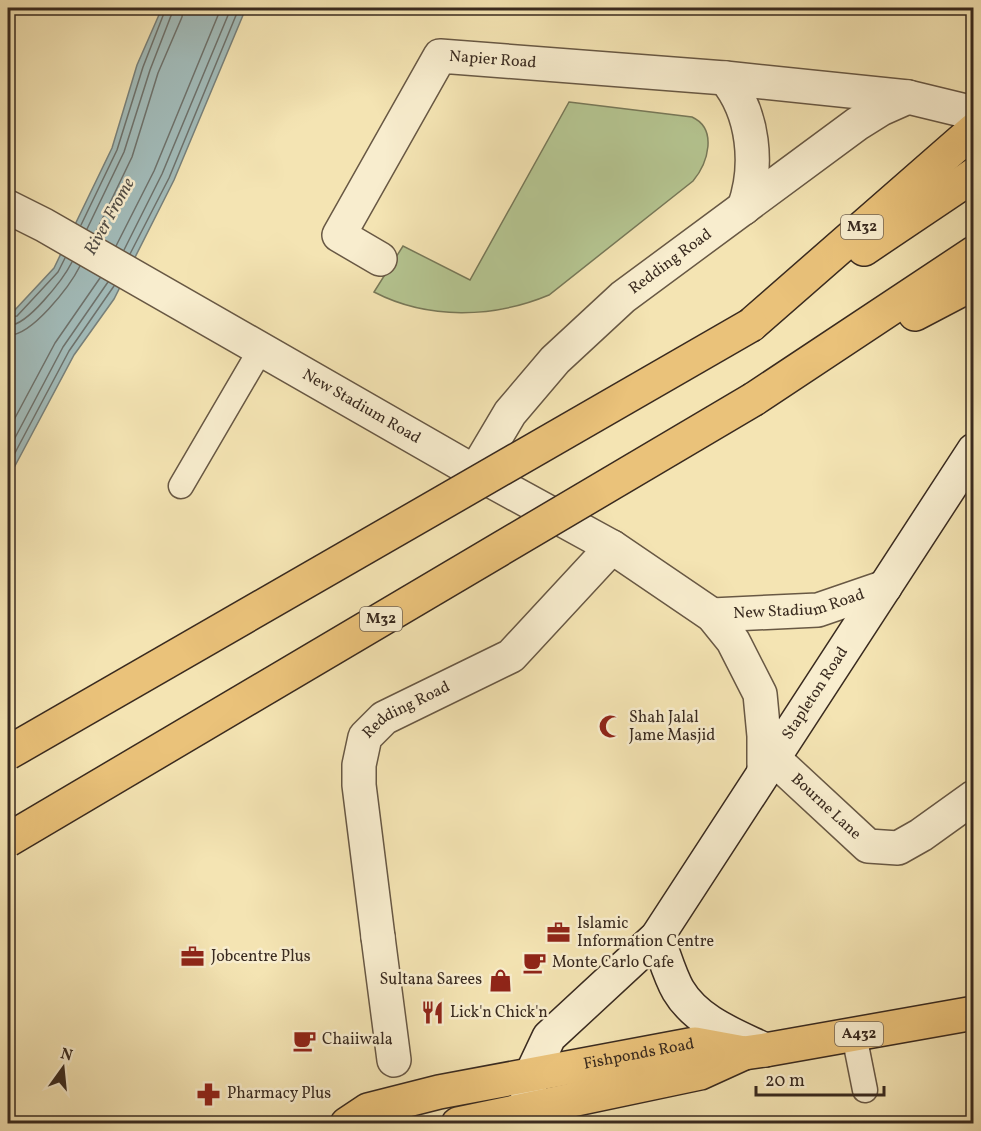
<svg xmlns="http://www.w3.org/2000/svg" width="981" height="1131" viewBox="0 0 981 1131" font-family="Vollkorn,serif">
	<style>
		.green { fill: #b5c591; stroke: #777858; stroke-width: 1.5 }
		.water { fill: #a2bbb9; stroke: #78817b; stroke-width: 1.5 }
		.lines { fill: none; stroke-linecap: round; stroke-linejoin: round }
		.shore { stroke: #6e726c; stroke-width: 1.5 }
		.service-casing { stroke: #685844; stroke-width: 27 }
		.pedestrian-casing { stroke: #685844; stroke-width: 36 }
		.minor-casing { stroke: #685844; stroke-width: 36 }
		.secondary-casing { stroke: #392a1f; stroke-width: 36 }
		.primary-casing { stroke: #392a1f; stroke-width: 36 }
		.motorway-casing { stroke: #392a1f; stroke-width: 36 }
		.service { stroke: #f8edce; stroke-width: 24 }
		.pedestrian { stroke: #f8edce; stroke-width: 33 }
		.minor { stroke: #f8edce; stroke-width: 33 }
		.secondary { stroke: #f8edce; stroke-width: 33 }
		.primary { stroke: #eac27a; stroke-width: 33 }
		.motorway { stroke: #eac27a; stroke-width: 33 }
		.motorway-bridge-casing { stroke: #392a1f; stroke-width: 36; stroke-linecap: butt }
		.motorway-bridge { stroke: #eac27a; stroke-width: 33 }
		.labels { text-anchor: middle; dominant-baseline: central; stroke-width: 5; stroke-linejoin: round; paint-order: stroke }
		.shield { fill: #f8edce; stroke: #726454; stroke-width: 1.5 }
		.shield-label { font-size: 15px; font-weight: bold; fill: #392a1f }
		.street-label { font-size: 16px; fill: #392a1f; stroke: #f8edce }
		.poi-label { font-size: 16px; fill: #392a1f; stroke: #f8edce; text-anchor: start }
		.water-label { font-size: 18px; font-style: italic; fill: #534e46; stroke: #f8edce }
	</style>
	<rect width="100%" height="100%" fill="#f4e4b3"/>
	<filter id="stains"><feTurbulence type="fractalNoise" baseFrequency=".00333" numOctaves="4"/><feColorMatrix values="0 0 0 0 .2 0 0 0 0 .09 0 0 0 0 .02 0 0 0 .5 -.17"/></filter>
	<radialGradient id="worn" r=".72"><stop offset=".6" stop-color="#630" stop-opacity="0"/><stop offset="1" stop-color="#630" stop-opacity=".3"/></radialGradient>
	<path class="green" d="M569,102L692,117C718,129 708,163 693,181L549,295C494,318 428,320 374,292L403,246L470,280Z"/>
	<polygon class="water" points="162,8 246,8 174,180 114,299 74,355 8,479 8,311 12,313 54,268 112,148 137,65"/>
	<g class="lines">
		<g class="shore">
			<polyline points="81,225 117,150 143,67 166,8"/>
			<polyline points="87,229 124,152 150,70 174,8"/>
			<polyline points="95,234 132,157 158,73 182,17 183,8"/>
			<polyline points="116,246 154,171 221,8"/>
			<polyline points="124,250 162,174 231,8"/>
			<polyline points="130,254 169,178 239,8"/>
			<polyline points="8,317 17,316 58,272 65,258"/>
			<path d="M8,325C26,328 64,278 72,262"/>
			<path d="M8,335C31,337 70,286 80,266"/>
			<polyline points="8,431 55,343 100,278"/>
			<polyline points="8,451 63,347 108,282"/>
			<polyline points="8,466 69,351 114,286"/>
		</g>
		<defs>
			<g id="service">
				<polyline points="181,486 261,349"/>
				<polyline points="854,1035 865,1090"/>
			</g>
			<polyline id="pedestrian" points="378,937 394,1060"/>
			<g id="minor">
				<path d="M725,78C754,113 759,166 744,208"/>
				<path id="s1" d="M8,207L44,225L475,472L612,547L712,615L733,641L760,694L764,736V772"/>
				<path id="s2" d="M380,259L339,235L440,56L725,78L908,97L974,113"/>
				<path id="s3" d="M475,472L510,413L555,360L623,297L857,124L881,109L908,97"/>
				<path id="s4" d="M712,615L818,610L885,587"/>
				<path id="s5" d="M773,758L868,846L898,848L921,835L974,797"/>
				<path id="s6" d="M378,937L359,785V765L365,737L384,718L511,656L612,547"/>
			</g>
			<g id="secondary">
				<path d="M657,937C664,954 669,974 678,990C697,1022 734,1035 765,1050"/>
				<path id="s7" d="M527,1101L532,1073L549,1037L657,937L974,450"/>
			</g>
			<g id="primary">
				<path id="s8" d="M347,1124L368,1110L439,1092L695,1044L744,1053L765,1050L974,1013"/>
				<polyline points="458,1124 700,1073 744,1053"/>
			</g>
			<g id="motorway">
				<polyline points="864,249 974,175"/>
				<polyline points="915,314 974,283"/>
				<polyline points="751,325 974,130"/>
				<polyline points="754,399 974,253"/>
			</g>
		</defs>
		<use href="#service" class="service-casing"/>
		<use href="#pedestrian" class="pedestrian-casing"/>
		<use href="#minor" class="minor-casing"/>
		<use href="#secondary" class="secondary-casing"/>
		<use href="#primary" class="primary-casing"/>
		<use href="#motorway" class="motorway-casing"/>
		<use href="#service" class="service"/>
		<use href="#pedestrian" class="pedestrian"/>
		<use href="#minor" class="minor"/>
		<use href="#secondary" class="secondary"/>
		<use href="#primary" class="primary"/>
		<use href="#motorway" class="motorway"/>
		<defs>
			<g id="motorway-bridge">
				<polyline points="8,753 751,325"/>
				<polyline points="8,840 754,399"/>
			</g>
		</defs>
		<use href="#motorway-bridge" class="motorway-bridge-casing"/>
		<use href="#motorway-bridge" class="motorway-bridge"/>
	</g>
	<defs>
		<symbol id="mosque-bare" viewBox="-9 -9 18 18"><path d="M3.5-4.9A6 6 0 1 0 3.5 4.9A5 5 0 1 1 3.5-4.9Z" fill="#8f2418" stroke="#f8edce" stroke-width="2.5" paint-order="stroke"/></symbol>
		<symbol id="office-bare" viewBox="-9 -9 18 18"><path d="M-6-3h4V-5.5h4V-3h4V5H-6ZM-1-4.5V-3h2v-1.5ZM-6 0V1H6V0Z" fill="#8f2418" stroke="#f8edce" stroke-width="2.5" paint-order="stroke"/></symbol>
		<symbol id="cafe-bare" viewBox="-9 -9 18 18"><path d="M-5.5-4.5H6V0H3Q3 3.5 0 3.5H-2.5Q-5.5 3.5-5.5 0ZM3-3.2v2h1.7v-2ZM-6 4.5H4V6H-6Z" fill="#8f2418" stroke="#f8edce" stroke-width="2.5" paint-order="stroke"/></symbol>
		<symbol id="shop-bare" viewBox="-9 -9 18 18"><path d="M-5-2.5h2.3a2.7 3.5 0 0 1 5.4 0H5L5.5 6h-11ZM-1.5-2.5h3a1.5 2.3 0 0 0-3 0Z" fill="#8f2418" stroke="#f8edce" stroke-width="2.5" paint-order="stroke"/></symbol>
		<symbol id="restaurant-bare" viewBox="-9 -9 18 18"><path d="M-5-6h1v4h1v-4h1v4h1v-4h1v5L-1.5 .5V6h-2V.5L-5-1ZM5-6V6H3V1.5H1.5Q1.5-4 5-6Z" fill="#8f2418" stroke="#f8edce" stroke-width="2.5" paint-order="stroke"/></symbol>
		<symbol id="pharmacy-bare" viewBox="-9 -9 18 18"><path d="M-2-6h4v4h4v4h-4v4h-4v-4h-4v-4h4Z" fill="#8f2418" stroke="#f8edce" stroke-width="2.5" paint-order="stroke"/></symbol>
	</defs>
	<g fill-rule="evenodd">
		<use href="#mosque-bare" x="594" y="710" width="33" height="33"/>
		<use href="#office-bare" x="542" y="916" width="33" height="33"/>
		<use href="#office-bare" x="176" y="940" width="33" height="33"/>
		<use href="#cafe-bare" x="518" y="946" width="33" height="33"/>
		<use href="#shop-bare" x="484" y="964" width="33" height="33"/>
		<use href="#restaurant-bare" x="416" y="996" width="33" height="33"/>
		<use href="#cafe-bare" x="288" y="1024" width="33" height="33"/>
		<use href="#pharmacy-bare" x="192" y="1078" width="33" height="33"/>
	</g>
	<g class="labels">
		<g class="shield">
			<rect x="841" y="215" width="42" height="24" rx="4.5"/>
			<rect x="360" y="607" width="42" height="24" rx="4.5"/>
			<rect x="835" y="1022" width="48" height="24" rx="4.5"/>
		</g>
		<g class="shield-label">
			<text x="862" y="227">M32</text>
			<text x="381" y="619">M32</text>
			<text x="859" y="1034">A432</text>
		</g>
		<g class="street-label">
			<text stroke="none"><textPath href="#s2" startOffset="306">Napier Road</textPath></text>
			<text stroke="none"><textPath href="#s3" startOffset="290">Redding Road</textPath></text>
			<text stroke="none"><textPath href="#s1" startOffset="406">New Stadium Road</textPath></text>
			<text stroke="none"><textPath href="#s4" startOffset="88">New Stadium Road</textPath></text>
			<text stroke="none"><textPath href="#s7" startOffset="506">Stapleton Road</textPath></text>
			<text stroke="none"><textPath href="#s6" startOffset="252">Redding Road</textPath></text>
			<text stroke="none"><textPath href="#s5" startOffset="72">Bourne Lane</textPath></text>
			<text stroke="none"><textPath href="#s8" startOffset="302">Fishponds Road</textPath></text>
		</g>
		<g class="poi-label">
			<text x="629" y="718">Shah Jalal<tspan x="629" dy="18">Jame Masjid</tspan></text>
			<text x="577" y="924">Islamic<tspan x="577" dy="18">Information Centre</tspan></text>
			<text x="211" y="957">Jobcentre Plus</text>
			<text x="552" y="963">Monte Carlo Cafe</text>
			<text x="482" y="980" text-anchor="end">Sultana Sarees</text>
			<text x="450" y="1013">Lick'n Chick'n</text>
			<text x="322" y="1040">Chaiiwala</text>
			<text x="227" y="1094">Pharmacy Plus</text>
		</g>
		<g class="water-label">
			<text transform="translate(110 217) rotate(-61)">River Frome</text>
		</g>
	</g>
	<rect width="981" height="1131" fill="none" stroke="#f4e4b3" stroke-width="30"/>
	<rect x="9" y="9" width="963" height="1113" fill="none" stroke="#392a1f" stroke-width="3"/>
	<rect x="15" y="15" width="951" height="1101" fill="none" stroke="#392a1f" stroke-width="1.5"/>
	<g transform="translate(63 1068) rotate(15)" stroke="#f8edce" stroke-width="4.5" paint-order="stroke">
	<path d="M0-4.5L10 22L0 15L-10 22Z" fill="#392a1f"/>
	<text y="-9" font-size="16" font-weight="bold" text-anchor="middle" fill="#392a1f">N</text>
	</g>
	<path d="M756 1086v9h128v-9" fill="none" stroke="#392a1f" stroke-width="3"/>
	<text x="765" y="1086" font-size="18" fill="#392a1f" stroke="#f8edce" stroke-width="4.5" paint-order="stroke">20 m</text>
	<rect width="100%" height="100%" filter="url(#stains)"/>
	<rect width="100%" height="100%" fill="url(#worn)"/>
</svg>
